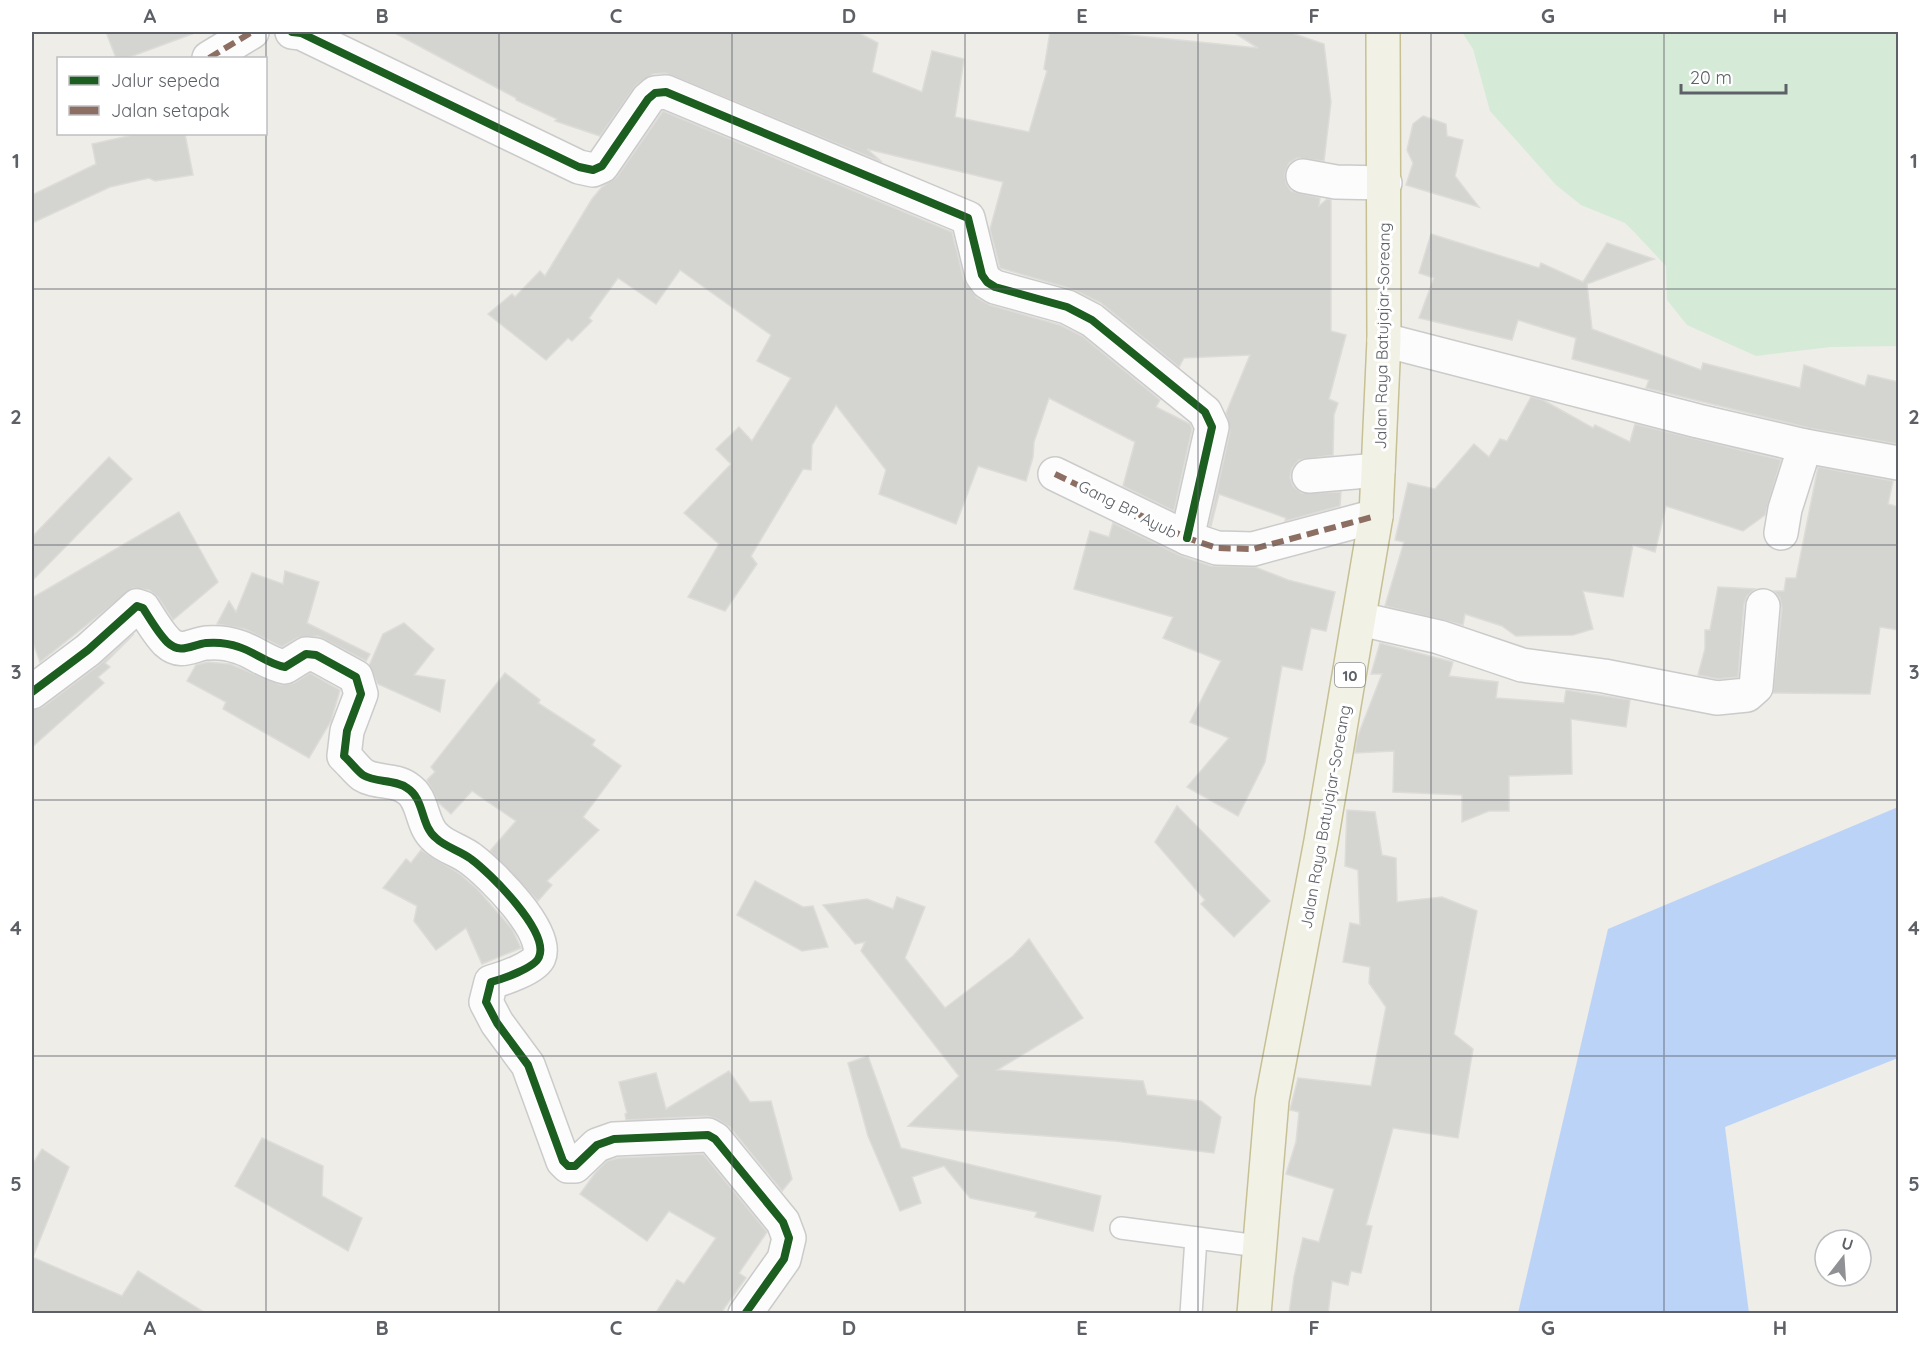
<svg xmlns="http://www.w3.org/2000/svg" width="1930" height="1345" viewBox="0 0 1930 1345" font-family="Quicksand,sans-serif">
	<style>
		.green { fill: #d6ead8 }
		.water { fill: #bcd3f8 }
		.building { fill: #d4d4d1; stroke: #dddcd8; stroke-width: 1.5 }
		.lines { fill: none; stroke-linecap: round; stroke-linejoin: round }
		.service-casing { stroke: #cacbca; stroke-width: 24 }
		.minor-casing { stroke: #cacbca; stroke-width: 36 }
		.tertiary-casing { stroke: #cacbca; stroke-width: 36 }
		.trunk-casing { stroke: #c6c094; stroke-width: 36 }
		.service { stroke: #fcfcfc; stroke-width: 21 }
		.minor { stroke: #fcfcfc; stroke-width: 33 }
		.tertiary { stroke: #fcfcfc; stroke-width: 33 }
		.trunk { stroke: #f2f1e6; stroke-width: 33 }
		.quiet { stroke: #8d6e63; stroke-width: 6; stroke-dasharray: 12 6; stroke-linecap: butt }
		.cycleway-casing { stroke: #fff; stroke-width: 11 }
		.cycleway { stroke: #1b5e20; stroke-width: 8 }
		.grid { fill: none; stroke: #5d6066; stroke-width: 1.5; stroke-opacity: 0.55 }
		.labels { text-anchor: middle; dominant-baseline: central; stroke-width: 6; stroke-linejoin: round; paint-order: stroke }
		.shield { fill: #fff; stroke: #8e9094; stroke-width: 1.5 }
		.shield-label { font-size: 15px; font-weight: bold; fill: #5d6066 }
		.street-label { font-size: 16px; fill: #5d6066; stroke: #fff }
		.neatline { fill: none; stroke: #5d6066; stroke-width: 2 }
		.grid-label { font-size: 20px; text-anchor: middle; font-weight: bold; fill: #5d6066 }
	</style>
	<rect width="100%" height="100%" fill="#eeede8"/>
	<polygon class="green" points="1462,32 1898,32 1898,346 1831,347 1756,356 1687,325 1667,300 1666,266 1636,234 1625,223 1581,205 1556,185 1490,111 1473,49"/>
	<polygon class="water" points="1898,807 1898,1058 1725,1127 1749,1313 1518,1313 1608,929"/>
	<g class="building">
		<polygon points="106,32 191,32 192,34 127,58 116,58"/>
		<polygon points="393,32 857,32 878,43 872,72 922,92 932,51 964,59 955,117 1029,132 1047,71 1044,69 1050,32 1120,32 1120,34 1258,48 1233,32 1289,32 1324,44 1331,102 1324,161 1297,158 1289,163 1285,173 1286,183 1291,191 1320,198 1319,206 1327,199 1331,200 1331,331 1346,335 1329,399 1338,403 1334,415 1333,455 1299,460 1292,468 1290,477 1293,486 1302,493 1341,492 1340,506 1285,521 1286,518 1219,494 1211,526 1209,526 1230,431 1226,413 1250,355 1184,358 1179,367 1101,303 1072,289 1000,268 990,229 1003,182 867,149 882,162 665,73 653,74 636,85 600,136 555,121 557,119 516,100 516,98"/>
		<polygon points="663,111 952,232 964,280 977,298 990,305 1060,325 1082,336 1160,400 1156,407 1190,424 1192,429 1174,511 1123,486 1135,442 1049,398 1034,442 1033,457 1026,481 978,466 956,524 879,494 886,470 836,405 812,445 811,470 803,469 751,556 757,564 725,611 688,597 719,544 684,513 731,464 716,449 739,427 752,441 791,378 757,361 771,335 680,270 656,304 618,278 589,318 592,321 572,341 568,338 546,360 488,314 512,294 515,297 540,271 545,276 592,199 602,187 617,177"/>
		<polygon points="1423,116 1446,124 1447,136 1463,140 1455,176 1479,207 1406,185 1413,163 1407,150 1413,124"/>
		<polygon points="137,134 185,134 193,175 155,181 149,178 110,187 32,223 32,195 96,164 92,144"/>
		<polygon points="1431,234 1539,268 1541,263 1583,282 1607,243 1654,259 1587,284 1592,329 1701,370 1703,363 1800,388 1804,365 1865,386 1868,375 1899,382 1897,444 1809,428 1646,388 1649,380 1572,359 1576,338 1518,320 1512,340 1419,318 1434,278 1419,273"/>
		<polygon points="1531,397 1543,400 1593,428 1595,425 1630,442 1635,424 1781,460 1765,515 1743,531 1666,506 1655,552 1633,545 1623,597 1583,591 1593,629 1573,635 1516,636 1502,626 1465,614 1463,625 1385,606 1404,542 1395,540 1408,483 1435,489 1474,444 1489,457 1500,439 1507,441"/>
		<polygon points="109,457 132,479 32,581 32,537"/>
		<polygon points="1818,467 1893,481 1888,504 1899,507 1899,630 1880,627 1870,694 1773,693 1782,608 1780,598 1774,591 1784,591 1786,578 1796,578"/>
		<polygon points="179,512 218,582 173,620 158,597 149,590 133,588 40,662 32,640 32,598"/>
		<polygon points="1113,523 1179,555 1211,566 1255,567 1288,580 1335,592 1326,631 1311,628 1302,670 1282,666 1265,762 1238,816 1187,787 1229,738 1190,722 1221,661 1163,638 1173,617 1074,589 1090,531 1109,537"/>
		<polygon points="285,571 319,582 307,623 370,654 366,661 318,636 297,638 282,647 245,629 217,624 229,601 236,612 252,573 283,584"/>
		<polygon points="1718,587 1755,589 1747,596 1744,604 1738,677 1718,679 1698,675 1705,649 1705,630 1710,630"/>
		<polygon points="404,623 434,649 414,675 445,680 440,712 378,684 369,666 383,634"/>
		<polygon points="134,634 105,663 110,667 98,677 104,683 32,747 32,710 43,707 99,665"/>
		<polygon points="1380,643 1453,662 1449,676 1498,682 1496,698 1564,703 1566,690 1630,700 1626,727 1571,719 1572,774 1509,776 1509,811 1489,811 1462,822 1462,795 1393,792 1394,751 1355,753 1357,738 1382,674 1371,674"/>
		<polygon points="208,662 230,664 281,685 294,683 310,673 340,690 331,721 309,758 223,709 226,702 187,681 196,665"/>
		<polygon points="505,673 540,700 538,703 595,740 592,745 621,766 583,817 599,830 547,881 552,885 538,901 490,851 516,821 472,791 451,814 439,803 427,780 435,772 431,767"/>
		<polygon points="1177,806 1270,901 1234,937 1201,904 1205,900 1155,842"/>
		<polygon points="1347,810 1375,812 1382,855 1396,858 1397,902 1442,897 1477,911 1454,1034 1473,1049 1458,1138 1393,1128 1366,1225 1372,1226 1361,1273 1351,1271 1348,1285 1332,1281 1328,1314 1289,1314 1294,1277 1303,1238 1319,1242 1334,1189 1286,1174 1296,1142 1299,1112 1290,1110 1298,1078 1371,1086 1386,1007 1369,983 1370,967 1343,962 1350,923 1360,925 1358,870 1345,866"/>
		<polygon points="421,850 460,874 478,890 512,929 521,948 482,964 466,928 436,950 414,921 417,906 383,888 406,859 411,863"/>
		<polygon points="755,881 803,907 813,906 828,947 802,951 737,915"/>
		<polygon points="897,897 925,907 905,958 945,1008 1013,956 1029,939 1083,1018 997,1070 1143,1081 1147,1095 1201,1101 1221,1117 1214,1153 1115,1141 908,1126 959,1076 861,951 865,942 855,944 823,905 867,899 893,909"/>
		<polygon points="868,1056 901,1148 1101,1196 1093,1231 1035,1217 1037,1212 970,1198 944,1166 912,1177 921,1203 900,1211 868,1136 848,1063"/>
		<polygon points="729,1071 750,1102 771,1101 792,1179 782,1191 730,1127 717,1119 707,1116 626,1120 625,1114 627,1113 619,1082 656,1073 666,1109"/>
		<polygon points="262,1138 323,1166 322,1196 362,1218 348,1251 235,1186"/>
		<polygon points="42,1149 69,1167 33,1257 32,1165"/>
		<polygon points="703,1154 767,1232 739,1273 746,1278 723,1310 726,1314 655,1314 677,1280 684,1284 716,1238 669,1211 647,1241 580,1194 596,1172 607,1161 618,1158"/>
		<polygon points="32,1257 122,1296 138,1271 207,1314 32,1314"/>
	</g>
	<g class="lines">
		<defs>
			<g id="service">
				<polyline points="1121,1228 1258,1246"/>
				<polyline points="1191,1314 1196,1238"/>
			</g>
			<g id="minor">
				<polyline points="292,32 301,33 579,167 593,170 602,166 648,99 655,93 666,92 968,218 982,275 987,282 995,287 1067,307 1092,320 1205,412 1212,427 1187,538"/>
				<polyline points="209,58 252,32"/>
				<polyline points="1303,176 1336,182 1385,183"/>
				<polyline points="1055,474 1187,538 1217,548 1253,549 1376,516"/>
				<polyline points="1309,476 1378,470"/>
				<polyline points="1781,533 1785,509 1805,446"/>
				<polyline points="1360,619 1439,637 1522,665 1604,676 1717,698 1747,695 1756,687 1763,606"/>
				<path d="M32,692L88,650L137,606L143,608C150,619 158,633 167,642C181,655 191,645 206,643C217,642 228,643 239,647C255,652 268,664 285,667L306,654L316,655L356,677L361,694L347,731L344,756C350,761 357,771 363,775C375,783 395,779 407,788C425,799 420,825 436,838C445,847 461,851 471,859C490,873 550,932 539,957C535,968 502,979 491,982L486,1002L497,1023L528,1065L563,1161L568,1166H575L597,1145L614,1139L708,1135L715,1139L783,1222L789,1238L784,1259L745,1314"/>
			</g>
			<polyline id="tertiary" points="1384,340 1698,421 1805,446 1898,463"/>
			<polyline id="trunk" points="1254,1314 1272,1100 1321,841 1376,516 1384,340 1383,32"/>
		</defs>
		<use href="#service" class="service-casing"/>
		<use href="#minor" class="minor-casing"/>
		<use href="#tertiary" class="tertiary-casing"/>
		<use href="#trunk" class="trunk-casing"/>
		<use href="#service" class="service"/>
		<use href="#minor" class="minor"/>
		<use href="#tertiary" class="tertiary"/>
		<use href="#trunk" class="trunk"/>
		<g class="quiet">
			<polyline points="209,58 252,32"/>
			<polyline points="1055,474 1187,538 1217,548 1253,549 1376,516"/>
		</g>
		<defs>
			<g id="cycleway">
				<polyline points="292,32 301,33 579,167 593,170 602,166 648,99 655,93 666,92 968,218 982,275 987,282 995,287 1067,307 1092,320 1205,412 1212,427 1187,538"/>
				<path d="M32,692L88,650L137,606L143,608C150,619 158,633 167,642C181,655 191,645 206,643C217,642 228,643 239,647C255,652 268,664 285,667L306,654L316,655L356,677L361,694L347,731L344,756C350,761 357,771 363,775C375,783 395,779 407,788C425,799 420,825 436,838C445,847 461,851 471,859C490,873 550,932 539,957C535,968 502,979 491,982L486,1002L497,1023L528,1065L563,1161L568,1166H575L597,1145L614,1139L708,1135L715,1139L783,1222L789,1238L784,1259L745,1314"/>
			</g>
		</defs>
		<use href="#cycleway" class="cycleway-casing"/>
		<use href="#cycleway" class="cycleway"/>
	</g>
	<path class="grid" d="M266,32V1314M499,32V1314M732,32V1314M965,32V1314M1198,32V1314M1431,32V1314M1664,32V1314M32,289H1898M32,545H1898M32,800H1898M32,1056H1898"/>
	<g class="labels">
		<rect class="shield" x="1335" y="663" width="30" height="24" rx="4.5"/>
		<g class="shield-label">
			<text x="1350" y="675">10</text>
		</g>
		<g class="street-label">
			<text transform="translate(1382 336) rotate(-89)">Jalan Raya Batujajar-Soreang</text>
			<text transform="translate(1128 509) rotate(27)">Gang BP. Ayub</text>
			<text transform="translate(1325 817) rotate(-80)">Jalan Raya Batujajar-Soreang</text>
		</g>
	</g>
	<rect width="1930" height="1345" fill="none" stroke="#ffffff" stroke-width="66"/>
	<rect x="57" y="57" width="210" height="78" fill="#ffffff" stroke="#bebfc2" stroke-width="1.5"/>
	<rect x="69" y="76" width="30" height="9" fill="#1b5e20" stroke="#bebfc2" stroke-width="1.5"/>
	<text x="111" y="87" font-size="18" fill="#5d6066">Jalur sepeda</text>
	<rect x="69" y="106" width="30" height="9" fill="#8d6e63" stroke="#bebfc2" stroke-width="1.5"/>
	<text x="111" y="117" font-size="18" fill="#5d6066">Jalan setapak</text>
	<g transform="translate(1843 1258) rotate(17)"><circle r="28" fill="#ffffff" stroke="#bebfc2" stroke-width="1.5"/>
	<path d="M0-4.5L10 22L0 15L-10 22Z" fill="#909194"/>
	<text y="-9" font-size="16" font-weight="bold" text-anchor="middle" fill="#5d6066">U</text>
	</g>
	<path d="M1681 84v9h105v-9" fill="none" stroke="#5d6066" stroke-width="3"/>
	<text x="1690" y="84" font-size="18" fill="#5d6066" stroke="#ffffff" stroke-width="4.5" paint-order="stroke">20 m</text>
	<rect x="33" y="33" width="1864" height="1279" class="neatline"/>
	<g class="grid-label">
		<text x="150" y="23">A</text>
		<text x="382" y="23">B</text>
		<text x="616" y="23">C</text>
		<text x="849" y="23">D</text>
		<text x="1082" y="23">E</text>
		<text x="1314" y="23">F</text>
		<text x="1548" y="23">G</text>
		<text x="1780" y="23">H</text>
		<text x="16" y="168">1</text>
		<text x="1914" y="168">1</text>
		<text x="16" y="424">2</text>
		<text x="1914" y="424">2</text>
		<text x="16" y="679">3</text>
		<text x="1914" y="679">3</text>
		<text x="16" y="935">4</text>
		<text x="1914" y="935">4</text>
		<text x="16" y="1191">5</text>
		<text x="1914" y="1191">5</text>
		<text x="150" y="1335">A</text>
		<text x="382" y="1335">B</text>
		<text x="616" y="1335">C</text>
		<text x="849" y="1335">D</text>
		<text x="1082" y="1335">E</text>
		<text x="1314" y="1335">F</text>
		<text x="1548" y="1335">G</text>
		<text x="1780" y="1335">H</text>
	</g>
</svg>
